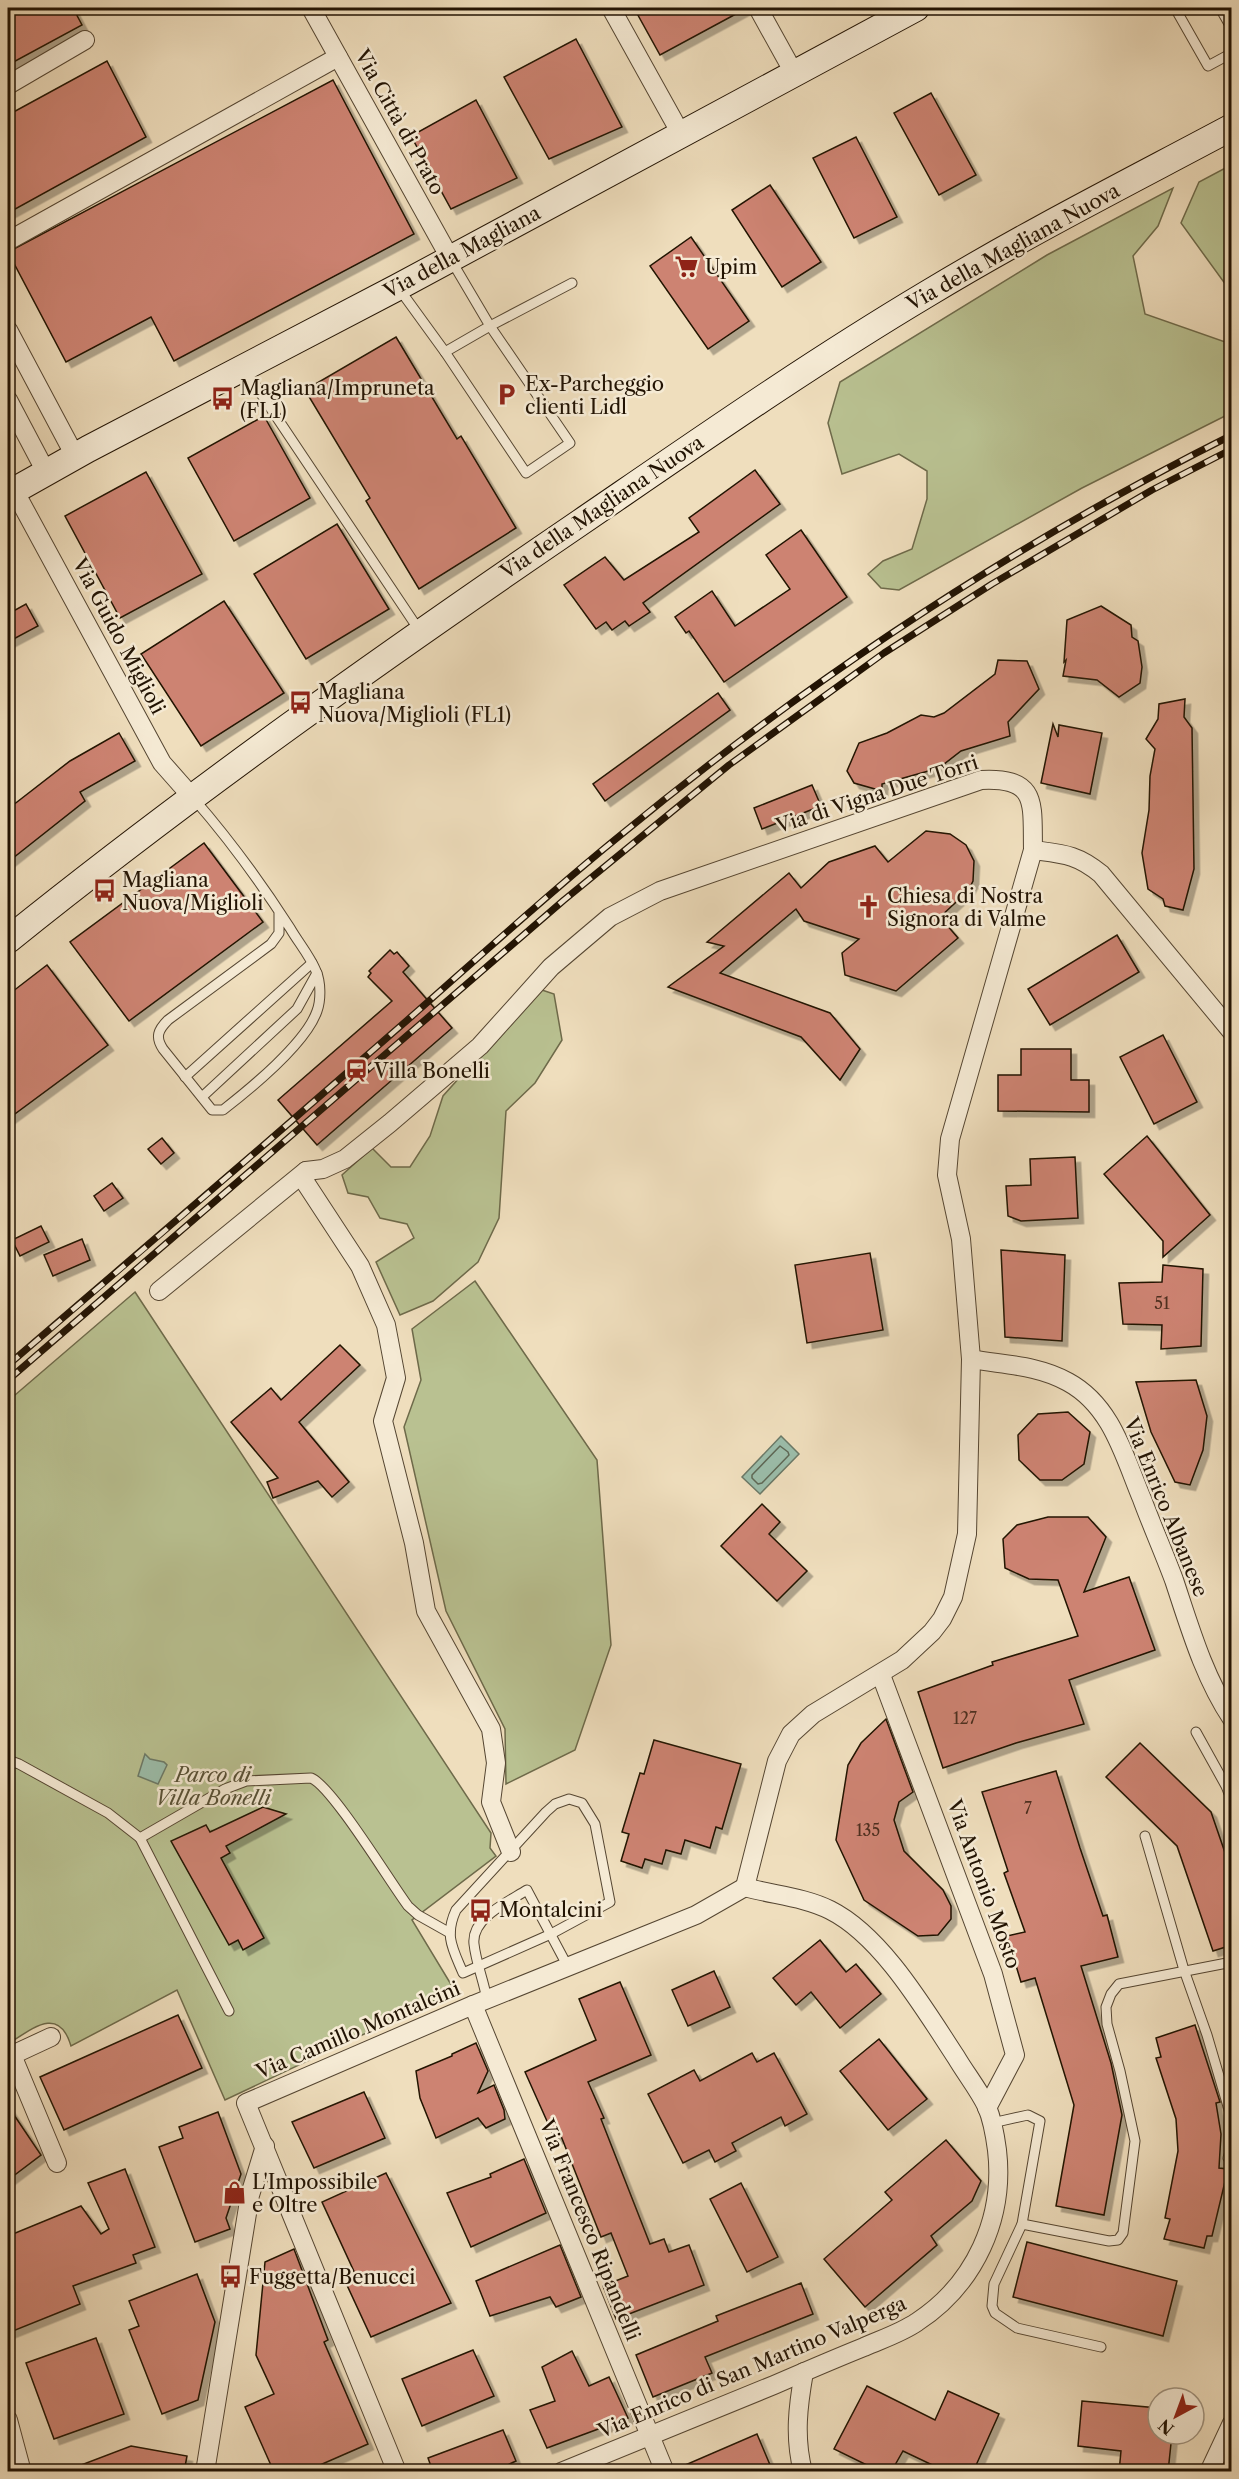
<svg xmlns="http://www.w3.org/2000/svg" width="1239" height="2479" viewBox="0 0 1239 2479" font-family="'Libre Caslon Text',serif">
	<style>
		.green { fill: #b9c191; stroke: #6e6a4a; stroke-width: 1.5 }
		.water { fill: #9bbdaa; stroke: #6b7967; stroke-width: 1.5 }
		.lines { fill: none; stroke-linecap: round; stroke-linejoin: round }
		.shore { stroke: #5e6856; stroke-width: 1.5 }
		.building { fill: #cd8372; stroke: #221303; stroke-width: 1.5; filter: url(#shadow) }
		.lane-casing { stroke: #554632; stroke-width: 11 }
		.street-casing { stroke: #554632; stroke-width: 20 }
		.secondary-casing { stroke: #221303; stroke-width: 28 }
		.lane { stroke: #f5ead4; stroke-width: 9 }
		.street { stroke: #f5ead4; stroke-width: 18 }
		.secondary { stroke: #f5ead4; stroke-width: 26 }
		.rail-casing { stroke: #221303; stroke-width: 7 }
		.rail { stroke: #f5ead4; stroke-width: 4.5; stroke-dasharray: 14; stroke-linecap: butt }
		.labels { text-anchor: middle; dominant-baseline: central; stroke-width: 5; stroke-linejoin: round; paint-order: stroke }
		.number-label { font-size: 16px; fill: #4d2f1f }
		.street-label { font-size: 20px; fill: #221303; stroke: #f5ead4 }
		.poi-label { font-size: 20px; fill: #221303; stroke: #f5ead4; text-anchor: start }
		.park-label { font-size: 20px; font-style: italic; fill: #575035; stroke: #f5ead4 }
	</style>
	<defs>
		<filter id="shadow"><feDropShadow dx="5.5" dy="5.5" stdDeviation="0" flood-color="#0004"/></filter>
	</defs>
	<rect width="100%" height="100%" fill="#efdebd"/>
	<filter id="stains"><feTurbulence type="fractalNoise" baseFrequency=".00333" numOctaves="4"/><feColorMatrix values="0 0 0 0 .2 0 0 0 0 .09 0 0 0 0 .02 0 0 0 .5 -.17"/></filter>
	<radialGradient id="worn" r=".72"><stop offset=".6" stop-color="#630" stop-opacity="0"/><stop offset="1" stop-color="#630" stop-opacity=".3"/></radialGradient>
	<g class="green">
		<polygon points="1231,165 1231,292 1181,223 1199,182"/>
		<polygon points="1173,188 1158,226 1133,256 1145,314 1231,344 1231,413 1082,488 899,590 881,588 868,574 883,561 912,549 927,499 927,471 899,454 842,474 828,423 840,382 1047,255"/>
		<polygon points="539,989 554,994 562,1040 535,1083 506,1111 499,1218 478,1262 433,1301 400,1315 376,1262 414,1238 407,1224 380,1218 368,1197 348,1193 342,1175 372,1148 391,1167 410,1167 430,1136 443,1096"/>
		<polygon points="475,1281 597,1460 611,1645 575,1750 506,1784 505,1729 446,1611 404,1427 421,1380 412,1329"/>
		<path d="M135,1292L491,1833L490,1848L496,1856L412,1920L455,1991L225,2100L177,1990L71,2046C59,2005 32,2029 8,2044V1401Z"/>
	</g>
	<g class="water">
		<polygon points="781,1436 799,1454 760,1494 742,1477"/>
		<polygon points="145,1754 150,1759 164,1762 167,1765 158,1784 138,1776"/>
	</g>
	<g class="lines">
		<polygon class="shore" points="780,1446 788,1452 789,1455 762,1483 758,1484 752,1478 752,1475"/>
	</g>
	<g class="building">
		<polygon points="8,8 73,8 82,25 8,65"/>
		<polygon points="634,8 747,8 660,55"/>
		<polygon points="576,39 622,127 549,159 504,77"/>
		<polygon points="107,61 146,137 8,213 8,115"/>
		<polygon points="333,80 414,234 174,361 151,317 66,362 8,252"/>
		<polygon points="931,93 976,175 939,195 894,113"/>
		<polygon points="476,100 517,178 451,209 411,136"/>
		<polygon points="856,137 897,217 854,238 813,158"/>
		<polygon points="770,185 821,262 782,287 732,210"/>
		<polygon points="691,237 749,321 708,349 650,266"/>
		<polygon points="396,337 457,439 461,436 516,528 419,589 366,501 370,498 305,390"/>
		<polygon points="264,416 310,498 234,541 188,458"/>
		<polygon points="755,470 780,504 643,603 650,612 629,626 625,621 612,630 606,622 596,629 564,585 605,557 624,580 699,532 689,518"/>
		<polygon points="146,472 202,574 120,618 65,516"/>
		<polygon points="337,524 389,609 306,659 254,574"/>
		<polygon points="801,530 847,597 724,682 689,631 686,633 675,617 712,591 735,626 790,589 766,555"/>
		<polygon points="224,601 284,693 201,746 141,654"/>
		<polygon points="26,604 38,626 8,642 8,614"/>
		<polygon points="1101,606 1131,625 1132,637 1138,641 1142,667 1140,683 1119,697 1097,680 1063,676 1066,660 1064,662 1067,620"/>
		<polygon points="998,660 1027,661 1039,689 1008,722 1010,736 961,751 939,768 882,784 882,791 854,783 847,771 859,743 887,733 921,715 934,717 944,713 995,674"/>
		<polygon points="718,693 730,710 605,801 593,784"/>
		<polygon points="1185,699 1184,717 1192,728 1194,869 1183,910 1165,906 1163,899 1148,889 1142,853 1149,810 1150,776 1155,749 1146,739 1158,719 1159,704"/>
		<polygon points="1053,724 1058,737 1059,725 1102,733 1090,794 1041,783"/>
		<polygon points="119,733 135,761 80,792 85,801 8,862 8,809 70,761"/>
		<polygon points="812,785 821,806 762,829 754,808"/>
		<polygon points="926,831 950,834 966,845 974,861 973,881 968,891 940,917 958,938 896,991 845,975 842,953 859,939 804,921 796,909 720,973 830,1013 860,1049 840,1080 801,1037 668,987 724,946 707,942 789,873 801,888 829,862 875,846 888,862"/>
		<polygon points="204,843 263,922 129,1021 70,942"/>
		<polygon points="1117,935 1139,972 1050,1025 1028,989"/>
		<polygon points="390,950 394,954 397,952 409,966 403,972 452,1028 317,1145 278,1100 392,1001 368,977 371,973 369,971"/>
		<polygon points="47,965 108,1045 8,1119 8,995"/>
		<polygon points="1163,1035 1197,1102 1154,1124 1120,1057"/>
		<polygon points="1021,1049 1071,1049 1071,1080 1089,1080 1089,1112 998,1111 998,1075 1021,1075"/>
		<polygon points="1147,1136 1210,1215 1163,1257 1163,1241 1104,1174"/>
		<polygon points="162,1138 174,1153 161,1164 148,1149"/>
		<polygon points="1075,1157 1078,1218 1021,1221 1008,1216 1006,1186 1031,1185 1030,1159"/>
		<polygon points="112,1183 123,1198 104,1211 94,1196"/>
		<polygon points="41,1226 49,1242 20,1256 12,1240"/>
		<polygon points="82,1239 90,1260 53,1276 44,1255"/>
		<polygon points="1001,1250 1065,1255 1062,1341 1005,1337"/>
		<polygon points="870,1253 883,1330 807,1343 795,1265"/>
		<polygon points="1163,1265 1203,1269 1201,1346 1161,1349 1162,1325 1123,1324 1119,1283 1162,1282"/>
		<polygon points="340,1345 360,1365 299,1422 349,1482 332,1497 318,1481 273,1498 267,1482 278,1478 231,1422 271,1388 281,1400"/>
		<polygon points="1196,1380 1207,1416 1203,1450 1190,1485 1175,1482 1151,1432 1136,1382"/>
		<polygon points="1068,1412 1090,1432 1084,1464 1062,1480 1040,1480 1019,1460 1018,1435 1038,1414"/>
		<polygon points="762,1504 780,1522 769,1534 807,1571 777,1601 721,1546"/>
		<polygon points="1048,1517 1088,1517 1106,1537 1084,1592 1129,1577 1155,1650 1069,1680 1084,1724 1016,1743 943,1768 918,1692 993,1665 992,1662 1078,1636 1058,1580 1029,1579 1005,1568 1003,1539 1017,1525"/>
		<polygon points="886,1719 913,1792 899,1802 894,1820 904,1851 943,1890 951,1906 951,1919 938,1935 918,1936 864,1900 836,1840 848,1765 861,1743"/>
		<polygon points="654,1740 741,1764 722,1829 716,1827 710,1848 685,1840 681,1854 666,1850 662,1864 645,1859 642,1868 621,1861 629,1834 622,1832 640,1773 644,1774"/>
		<polygon points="1140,1743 1211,1812 1232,1873 1232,1945 1213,1951 1177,1846 1106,1777"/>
		<polygon points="1056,1771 1080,1848 1103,1916 1107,1915 1118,1957 1081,1966 1111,2063 1122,2115 1104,2215 1056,2206 1074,2105 1035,1978 1021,1982 1007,1936 1025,1932 1004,1873 1008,1871 982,1792"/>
		<polygon points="263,1807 286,1814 226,1846 230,1853 221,1858 264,1938 243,1950 238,1940 229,1945 171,1841 206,1825 210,1832"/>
		<polygon points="820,1940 846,1972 856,1964 881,1994 840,2028 811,1992 796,2005 773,1978"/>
		<polygon points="714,1971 730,2007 688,2026 672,1990"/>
		<polygon points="620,1982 651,2055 588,2082 604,2118 601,2119 650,2244 664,2239 669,2252 689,2245 704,2285 616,2319 603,2286 628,2276 611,2233 601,2237 561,2136 555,2139 525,2072 596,2040 579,1999"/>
		<polygon points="178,2015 202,2068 64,2130 40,2077"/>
		<polygon points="1195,2025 1220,2102 1216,2103 1221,2134 1219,2168 1228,2169 1212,2236 1207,2236 1204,2248 1164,2239 1170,2219 1165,2218 1178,2151 1176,2119 1156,2058 1161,2057 1156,2038"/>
		<polygon points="879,2039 927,2099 888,2130 840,2071"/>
		<polygon points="476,2043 488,2071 478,2093 494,2085 504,2110 505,2119 486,2128 478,2118 436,2138 420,2098 416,2071 452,2056 452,2054"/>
		<polygon points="752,2053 757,2062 774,2053 807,2114 785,2126 781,2117 732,2143 736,2151 715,2162 709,2150 683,2163 648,2094 694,2070 700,2081"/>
		<polygon points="364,2092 385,2138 314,2168 292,2122"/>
		<polygon points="8,2106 41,2155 8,2180"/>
		<polygon points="218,2112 241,2174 226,2218 230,2229 195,2242 159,2147 183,2138 179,2127"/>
		<polygon points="946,2140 981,2181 972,2201 931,2236 937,2245 865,2307 824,2259 892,2200 885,2192"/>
		<polygon points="524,2159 546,2213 471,2247 447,2193 491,2177 490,2174"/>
		<polygon points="125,2169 155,2247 133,2255 136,2263 73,2286 80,2304 8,2333 8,2236 81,2206 101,2234 109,2229 88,2183"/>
		<polygon points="386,2173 451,2303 371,2337 346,2283 357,2278 322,2202"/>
		<polygon points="741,2183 778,2257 747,2272 710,2199"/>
		<polygon points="1027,2242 1177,2281 1163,2336 1013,2297"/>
		<polygon points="560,2245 581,2297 556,2307 550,2297 490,2316 476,2281"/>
		<polygon points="294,2249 328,2340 324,2342 368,2444 304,2472 274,2472 245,2407 274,2394 256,2355 265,2262"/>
		<polygon points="197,2274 215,2322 198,2400 162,2414 129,2330 139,2326 129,2301"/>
		<polygon points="801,2283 813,2314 705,2357 712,2373 653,2397 636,2355 718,2321 716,2316"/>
		<polygon points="96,2338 124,2414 54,2439 26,2363"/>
		<polygon points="473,2350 494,2396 422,2426 402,2379"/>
		<polygon points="572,2351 589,2386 609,2377 628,2418 547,2448 530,2410 555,2401 542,2367"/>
		<polygon points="867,2386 935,2420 948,2391 999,2414 973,2472 947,2472 903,2451 891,2472 881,2472 834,2449"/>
		<polygon points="1082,2401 1158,2408 1158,2434 1172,2434 1168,2472 1119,2472 1121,2451 1078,2446"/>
		<polygon points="503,2430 516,2461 492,2472 433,2472 428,2458"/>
		<polygon points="757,2434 773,2472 676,2472 676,2469"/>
		<polygon points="131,2446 187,2456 184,2472 68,2472 68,2470"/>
	</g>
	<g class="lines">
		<defs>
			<g id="lane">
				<polyline points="1175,8 1208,66 1232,53"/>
				<polyline points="1220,8 1232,29"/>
				<polyline points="400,290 445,352 526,473 570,443 490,326 451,260"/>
				<polyline points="445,352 490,326 572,283"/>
				<polyline points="245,370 419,630"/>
				<path d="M194,799C229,839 261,883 290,928C298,942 310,956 316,971C321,982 321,1000 317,1011C306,1043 250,1089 223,1110H212L163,1049C155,1037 158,1030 168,1020L271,944L279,933V912"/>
				<polyline points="185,1077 312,963"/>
				<polyline points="202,1097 297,1009 317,973"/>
				<polyline points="8,1220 8,1225"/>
				<polyline points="1196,1732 1226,1786 1232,1801"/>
				<path d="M8,1760L19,1764L108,1813L140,1838L225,1789L246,1781L311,1778C332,1786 390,1882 408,1906L418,1915L450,1933"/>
				<path d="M569,1799L582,1803L595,1824L610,1902L551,1934L463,1973C453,1949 444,1936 456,1910L546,1812L555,1804Z"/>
				<polyline points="1145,1836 1184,1970 1207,2035 1232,2120"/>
				<polyline points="140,1838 229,2011"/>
				<path d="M487,2000C484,1981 476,1963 474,1944C471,1918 508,1902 527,1890L568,1967"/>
				<polyline points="992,2123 1028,2115 1040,2121 1022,2224 994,2284 992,2306 995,2313 1017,2328 1101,2347"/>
				<polyline points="1228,2158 1232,2145"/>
				<polyline points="1022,2224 1109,2241 1118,2240 1123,2233 1135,2141 1120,2071 1107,2024 1106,2007 1111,1994 1119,1984 1232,1962"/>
			</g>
			<g id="street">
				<polyline points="311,8 450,258"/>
				<polyline points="611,8 681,134"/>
				<polyline points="758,8 794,73"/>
				<polyline points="8,85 85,40"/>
				<polyline points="8,241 338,57"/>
				<polyline points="8,330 75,456"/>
				<polyline points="8,400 46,472"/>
				<polyline points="14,490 162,763 192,797"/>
				<path d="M1033,850C1063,854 1077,854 1101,874L1232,1032"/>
				<polyline points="306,1171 305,1182 360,1266 386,1325 396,1378 383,1421 414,1543 426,1611 491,1729 496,1763 491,1802 511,1852"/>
				<path d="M159,1291L306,1171L323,1169L345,1159L390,1123L480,1046L551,967L584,939L610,917L660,891L981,780C1039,777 1032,804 1033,850L950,1139L947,1175L961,1239L971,1359L967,1534L953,1597L942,1619L932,1632L902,1660L813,1714L791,1734L777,1761L745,1887"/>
				<path d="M971,1359C1004,1365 1038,1365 1068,1382C1112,1406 1124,1456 1142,1499C1152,1526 1164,1553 1174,1580C1190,1628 1204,1677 1232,1719"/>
				<polyline points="881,1675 993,1974 1015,2055 987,2108"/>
				<polyline points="473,2005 665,2472"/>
				<polyline points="12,2055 57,2163"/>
				<polyline points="8,2057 51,2037"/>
				<polyline points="8,2420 22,2472"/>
				<polyline points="205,2472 250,2195 265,2146"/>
				<polyline points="397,2472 246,2103 473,2005 696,1915 745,1887"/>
				<path d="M561,2472C632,2443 703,2414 774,2385C804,2372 834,2359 864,2347C882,2339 901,2333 917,2322C975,2284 1005,2218 997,2150C995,2135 993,2121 987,2107C979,2090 966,2074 956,2057C925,2010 882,1936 830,1910C804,1897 773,1895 745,1887"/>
				<path d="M803,2472C794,2437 798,2406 804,2372"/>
				<polyline points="1209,2472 1232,2423"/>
			</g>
			<g id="secondary">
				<polyline points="8,494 88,449 398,287 916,8"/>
				<path d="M8,940C192,792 386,655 581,522C695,444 808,365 927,294C1026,234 1129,182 1232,127"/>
			</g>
		</defs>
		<use href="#lane" class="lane-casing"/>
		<use href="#street" class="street-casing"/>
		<use href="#secondary" class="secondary-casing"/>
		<use href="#lane" class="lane"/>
		<use href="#street" class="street"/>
		<use href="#secondary" class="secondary"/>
		<defs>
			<g id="rail">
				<path d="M8,1365C143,1250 278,1133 412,1016C480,956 547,895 617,838C806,682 1012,545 1232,435"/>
				<polyline points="8,1380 564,900 729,765 884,653 992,584 1152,490 1232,449"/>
			</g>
		</defs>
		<use href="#rail" class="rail-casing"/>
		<use href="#rail" class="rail"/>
	</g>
	<defs>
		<symbol id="supermarket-bare" viewBox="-9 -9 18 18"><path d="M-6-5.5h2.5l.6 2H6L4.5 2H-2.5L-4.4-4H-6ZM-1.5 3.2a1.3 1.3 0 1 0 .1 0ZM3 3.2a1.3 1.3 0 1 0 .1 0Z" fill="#8f2418" stroke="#f5ead4" stroke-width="2.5" paint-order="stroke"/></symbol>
		<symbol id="parking-bare" viewBox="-9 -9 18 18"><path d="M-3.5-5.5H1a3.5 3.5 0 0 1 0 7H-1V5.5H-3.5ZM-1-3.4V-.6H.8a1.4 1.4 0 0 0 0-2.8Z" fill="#8f2418" stroke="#f5ead4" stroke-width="2.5" paint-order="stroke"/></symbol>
		<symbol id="bus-bare" viewBox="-9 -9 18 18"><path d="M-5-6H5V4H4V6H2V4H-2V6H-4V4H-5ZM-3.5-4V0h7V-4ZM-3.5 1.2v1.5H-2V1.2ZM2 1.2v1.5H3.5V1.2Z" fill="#8f2418" stroke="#f5ead4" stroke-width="2.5" paint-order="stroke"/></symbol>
		<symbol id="church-bare" viewBox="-9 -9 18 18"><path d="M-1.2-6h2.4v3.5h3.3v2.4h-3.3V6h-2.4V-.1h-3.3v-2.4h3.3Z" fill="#8f2418" stroke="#f5ead4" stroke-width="2.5" paint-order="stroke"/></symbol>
		<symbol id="station-bare" viewBox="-9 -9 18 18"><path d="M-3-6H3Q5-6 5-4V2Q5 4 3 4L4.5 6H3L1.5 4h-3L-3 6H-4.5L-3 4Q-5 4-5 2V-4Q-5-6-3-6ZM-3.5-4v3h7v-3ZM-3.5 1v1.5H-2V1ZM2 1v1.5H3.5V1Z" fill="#8f2418" stroke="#f5ead4" stroke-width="2.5" paint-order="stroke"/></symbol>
		<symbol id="shop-bare" viewBox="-9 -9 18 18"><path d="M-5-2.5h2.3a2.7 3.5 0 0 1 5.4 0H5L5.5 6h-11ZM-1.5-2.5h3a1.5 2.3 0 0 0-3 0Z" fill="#8f2418" stroke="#f5ead4" stroke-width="2.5" paint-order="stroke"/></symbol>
	</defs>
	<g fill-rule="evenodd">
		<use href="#supermarket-bare" x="670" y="250" width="33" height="33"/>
		<use href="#parking-bare" x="490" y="378" width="33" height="33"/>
		<use href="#bus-bare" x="206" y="382" width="33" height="33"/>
		<use href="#bus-bare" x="284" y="686" width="33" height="33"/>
		<use href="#bus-bare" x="88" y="874" width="33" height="33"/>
		<use href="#church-bare" x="852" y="890" width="33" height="33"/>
		<use href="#station-bare" x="340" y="1054" width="33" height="33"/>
		<use href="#bus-bare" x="464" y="1894" width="33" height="33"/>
		<use href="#shop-bare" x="218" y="2176" width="33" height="33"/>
		<use href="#bus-bare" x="214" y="2260" width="33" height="33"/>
	</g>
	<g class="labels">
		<g class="number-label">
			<text x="1162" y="1303">51</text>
			<text x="965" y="1718">127</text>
			<text x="1028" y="1808">7</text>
			<text x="868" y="1830">135</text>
		</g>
		<g class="street-label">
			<text transform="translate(400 122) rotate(61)">Via Città di Prato</text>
			<text transform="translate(1013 247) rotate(-29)">Via della Magliana Nuova</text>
			<text transform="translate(462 252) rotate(-28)">Via della Magliana</text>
			<text transform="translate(602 507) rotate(-34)">Via della Magliana Nuova</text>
			<text transform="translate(119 636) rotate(62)">Via Guido Miglioli</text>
			<text transform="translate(877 794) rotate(-18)">Via di Vigna Due Torri</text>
			<text transform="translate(1166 1507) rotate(68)">Via Enrico Albanese</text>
			<text transform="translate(984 1884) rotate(70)">Via Antonio Mosto</text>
			<text transform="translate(358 2030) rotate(-23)">Via Camillo Montalcini</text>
			<text transform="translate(590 2230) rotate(68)">Via Francesco Ripandelli</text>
			<text transform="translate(752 2367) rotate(-23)">Via Enrico di San Martino Valperga</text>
		</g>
		<g class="poi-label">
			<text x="705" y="267">Upim</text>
			<text x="525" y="384">Ex-Parcheggio<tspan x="525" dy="23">clienti Lidl</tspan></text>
			<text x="240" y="388">Magliana/Impruneta<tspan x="240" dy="23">(FL1)</tspan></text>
			<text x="318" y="692">Magliana<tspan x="318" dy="23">Nuova/Miglioli (FL1)</tspan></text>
			<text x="122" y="880">Magliana<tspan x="122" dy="23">Nuova/Miglioli</tspan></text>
			<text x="887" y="896">Chiesa di Nostra<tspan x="887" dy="23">Signora di Valme</tspan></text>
			<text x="374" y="1071">Villa Bonelli</text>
			<text x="499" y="1910">Montalcini</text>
			<text x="252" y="2182">L'Impossibile<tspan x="252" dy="23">e Oltre</tspan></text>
			<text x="249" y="2277">Fuggetta/Benucci</text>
		</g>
		<g class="park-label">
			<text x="213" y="1775">Parco di<tspan x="213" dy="23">Villa Bonelli</tspan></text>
		</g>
	</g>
	<rect width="1239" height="2479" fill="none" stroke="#efdebd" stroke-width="30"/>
	<rect x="9" y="9" width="1221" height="2461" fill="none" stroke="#221303" stroke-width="3"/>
	<rect x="15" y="15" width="1209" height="2449" fill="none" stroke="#221303" stroke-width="1.5"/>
	<g transform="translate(1176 2416) rotate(221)"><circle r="28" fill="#f5ead4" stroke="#a19480" stroke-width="1.5"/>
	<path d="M0-4.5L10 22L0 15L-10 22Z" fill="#8f2418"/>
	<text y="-9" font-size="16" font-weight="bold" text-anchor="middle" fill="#221303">N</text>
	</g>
	<rect width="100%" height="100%" filter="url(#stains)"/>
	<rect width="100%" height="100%" fill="url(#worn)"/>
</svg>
